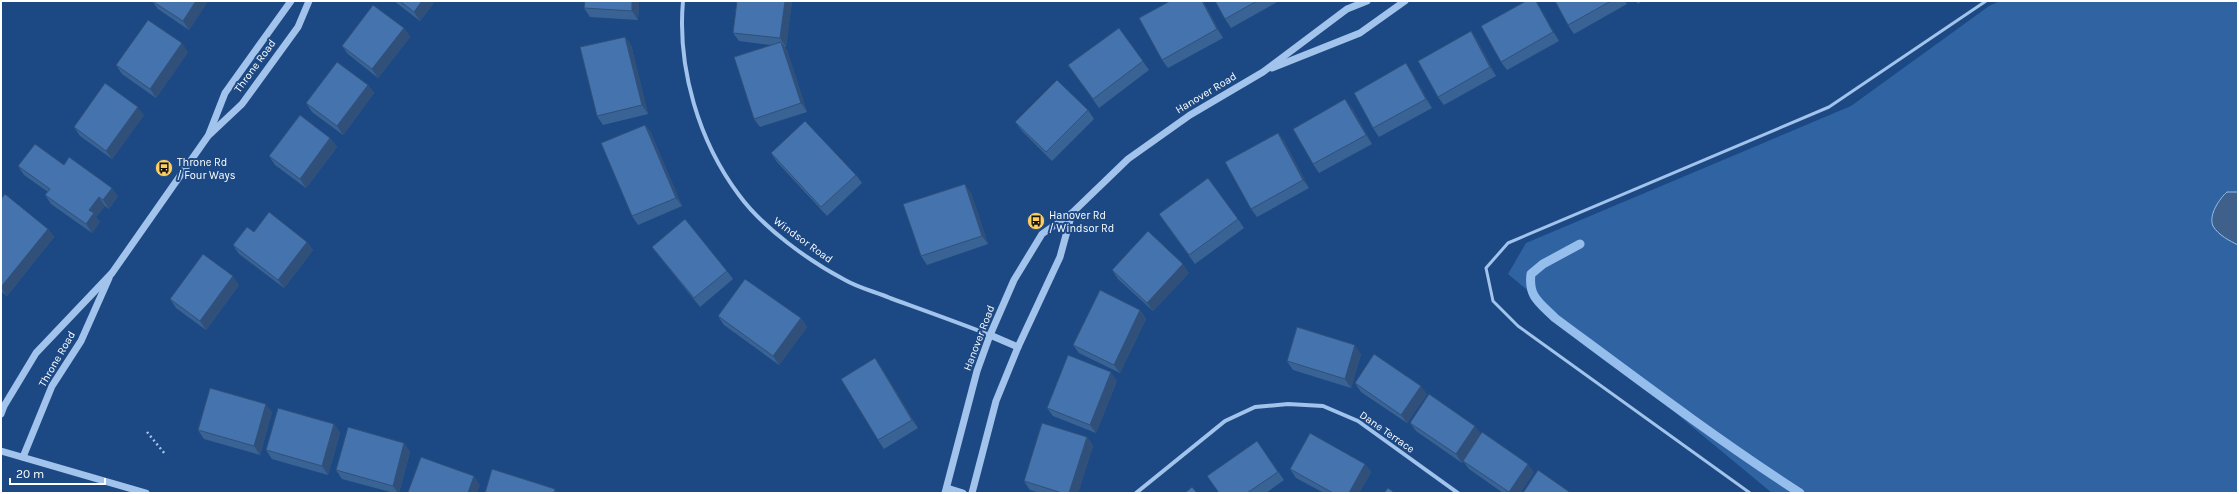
<svg xmlns="http://www.w3.org/2000/svg" width="2239" height="494" viewBox="0 0 2239 494" font-family="Karla,sans-serif">
	<style>
		.green { fill: #2f63a2 }
		.water { fill: #3e608b; stroke: #95beed }
		.lines { fill: none; stroke-linecap: round; stroke-linejoin: round }
		.stream { stroke: #95beed; stroke-width: 9 }
		.path { stroke: #a2c3eb; stroke-width: 2.5; stroke-dasharray: 2 3; stroke-linecap: butt }
		.service { stroke: #a2c3eb; stroke-width: 3 }
		.minor { stroke: #a2c3eb; stroke-width: 4 }
		.tertiary { stroke: #a2c3eb; stroke-width: 7 }
		.wall { fill: #3a6395 }
		.shaded-wall { fill: #305079 }
		.building { fill: #4473ad; stroke: #305079 }
		.labels { text-anchor: middle; dominant-baseline: central; stroke-width: 4; stroke-linejoin: round; paint-order: stroke }
		.street-label { font-size: 11px; fill: #fff; stroke: #1c4984 }
		.poi-label { font-size: 11px; fill: #fff; stroke: #1c4984; text-anchor: start }
	</style>
	<rect width="100%" height="100%" fill="#1c4984"/>
	<polygon class="green" points="2000,1 2238,1 2238,493 1772,493 1508,274 1526,243 1851,106 1989,6"/>
	<path class="water" d="M2227,192H2238V245C2230,241 2218,235 2213,226C2208,215 2220,198 2227,192Z"/>
	<g class="lines">
		<path class="stream" d="M1580,244L1543,264L1531,274C1528,297 1540,303 1555,318C1636,378 1715,438 1800,493"/>
		<polyline class="path" points="147,432 165,454"/>
		<polyline class="service" points="1750,493 1518,326 1493,301 1486,268 1508,243 1829,107 1986,1"/>
		<g class="minor">
			<path d="M683,1C677,68 699,142 739,195C763,228 809,261 845,280C859,288 876,292 890,298C923,310 957,322 990,335"/>
			<polyline points="1136,493 1225,421 1255,407 1288,404 1323,406 1358,421 1458,493"/>
		</g>
		<g class="tertiary">
			<polyline points="1272,68 1360,33 1405,1"/>
			<polyline points="209,134 225,93 291,1"/>
			<polyline points="990,335 1018,347"/>
			<polyline points="1,414 4,406 36,353 112,273 208,136 242,104 298,27 309,1"/>
			<polyline points="1,451 146,493"/>
			<polyline points="23,457 52,386 81,341 109,278"/>
			<polyline points="947,488 963,493"/>
			<polyline points="945,493 977,371 990,335 1014,280 1042,234 1072,213 1128,159 1190,115 1263,72 1347,9 1367,1"/>
			<polyline points="972,493 996,401 1018,347 1060,257 1072,213"/>
		</g>
	</g>
	<g class="wall">
		<polygon points="152,1 208,1 189,30 158,9"/>
		<polygon points="394,1 435,1 420,21"/>
		<polygon points="585,1 639,1 638,20 590,17 584,8"/>
		<polygon points="737,1 792,1 786,47 784,47 787,50 807,112 760,127 754,119 771,45 739,41 733,33"/>
		<polygon points="1203,1 1223,38 1168,68 1162,60"/>
		<polygon points="1215,1 1279,1 1231,28 1225,19"/>
		<polygon points="1526,1 1536,1 1559,41 1507,70 1501,62"/>
		<polygon points="1555,1 1625,1 1627,4 1574,34 1568,25"/>
		<polygon points="1636,1 1642,1 1638,4"/>
		<polygon points="404,28 410,37 378,78 348,54 342,46"/>
		<polygon points="1119,28 1149,70 1099,108 1068,65"/>
		<polygon points="1471,31 1477,40 1496,76 1444,105 1438,97"/>
		<polygon points="625,37 631,45 648,114 603,125 597,116"/>
		<polygon points="188,52 156,98 122,74 116,65"/>
		<polygon points="1412,72 1432,108 1379,137 1373,128"/>
		<polygon points="368,85 374,93 343,135 312,112 306,103"/>
		<polygon points="1352,108 1372,144 1319,173 1313,164"/>
		<polygon points="1088,110 1094,119 1052,161 1022,131 1015,122"/>
		<polygon points="144,115 112,159 80,136 74,127"/>
		<polygon points="645,125 651,133 682,206 638,225 632,216"/>
		<polygon points="1278,133 1284,141 1309,188 1257,217 1251,209"/>
		<polygon points="330,138 337,147 306,188 275,165 269,156"/>
		<polygon points="771,153 856,175 862,183 827,216 777,162"/>
		<polygon points="64,165 118,196 109,209 105,206 96,217 100,222 92,233 51,204 45,195 48,192 24,175 18,166"/>
		<polygon points="971,193 988,244 927,265 921,256"/>
		<polygon points="1,199 48,229 54,237 7,296 1,291"/>
		<polygon points="1238,219 1244,228 1195,264 1165,223"/>
		<polygon points="254,232 307,242 313,250 284,288 239,254 233,245"/>
		<polygon points="652,247 727,271 733,279 700,307 658,255"/>
		<polygon points="1112,270 1189,273 1153,311 1118,279"/>
		<polygon points="239,285 206,330 176,308 170,299"/>
		<polygon points="1140,310 1146,319 1120,373 1079,353 1073,345"/>
		<polygon points="718,316 801,318 807,327 779,365 724,325"/>
		<polygon points="1361,354 1351,388 1293,370 1287,361"/>
		<polygon points="881,367 918,428 884,449 878,440"/>
		<polygon points="1117,381 1096,433 1053,416 1047,408"/>
		<polygon points="1355,383 1427,394 1407,423 1361,392"/>
		<polygon points="272,412 260,455 204,439 198,430"/>
		<polygon points="1410,423 1481,434 1534,472 1520,493 1503,493 1469,469 1463,461 1462,463 1416,431"/>
		<polygon points="334,424 340,433 328,475 272,459 266,450"/>
		<polygon points="1087,437 1093,446 1078,493 1040,493 1030,490 1024,481"/>
		<polygon points="1257,441 1284,480 1266,493 1219,493"/>
		<polygon points="404,443 410,452 399,493 394,493 342,479 336,470"/>
		<polygon points="1365,464 1371,472 1359,493 1324,493 1296,478 1290,469"/>
	</g>
	<g class="shaded-wall">
		<polygon points="196,1 208,1 189,30 183,21"/>
		<polygon points="422,1 435,1 420,21 414,12"/>
		<polygon points="632,1 639,1 638,20 632,11"/>
		<polygon points="785,1 792,1 786,47 780,38"/>
		<polygon points="1202,1 1203,1 1223,38 1217,29"/>
		<polygon points="1536,1 1539,6 1559,41 1553,32"/>
		<polygon points="404,28 410,37 378,78 372,69"/>
		<polygon points="1471,31 1477,40 1496,76 1490,67"/>
		<polygon points="625,37 631,45 648,114 642,105"/>
		<polygon points="781,42 787,50 807,112 801,103"/>
		<polygon points="182,43 188,52 156,98 150,89"/>
		<polygon points="1406,63 1412,72 1432,108 1426,99"/>
		<polygon points="368,85 374,93 343,135 337,126"/>
		<polygon points="1345,99 1352,108 1372,144 1366,135"/>
		<polygon points="138,107 144,115 112,159 106,151"/>
		<polygon points="645,125 651,133 682,206 676,198"/>
		<polygon points="1278,133 1284,141 1309,188 1303,180"/>
		<polygon points="330,138 337,147 306,188 300,179"/>
		<polygon points="965,184 971,193 988,244 982,236"/>
		<polygon points="112,188 118,196 109,209 103,200"/>
		<polygon points="99,197 105,206 96,217 100,222 92,233 86,224 89,210"/>
		<polygon points="48,229 54,237 7,296 1,288 1,287"/>
		<polygon points="307,242 313,250 284,288 278,280"/>
		<polygon points="1183,264 1189,273 1153,311 1147,303"/>
		<polygon points="233,276 239,285 206,330 200,321"/>
		<polygon points="1140,310 1146,319 1120,373 1114,365"/>
		<polygon points="801,318 807,327 779,365 773,356"/>
		<polygon points="1355,345 1361,354 1351,388 1345,379"/>
		<polygon points="875,358 881,367 918,428 912,420"/>
		<polygon points="1111,372 1117,381 1096,433 1090,425"/>
		<polygon points="1421,386 1427,394 1407,423 1401,415"/>
		<polygon points="266,404 272,412 260,455 254,446"/>
		<polygon points="334,424 340,433 328,475 322,466"/>
		<polygon points="1475,426 1481,434 1462,463 1456,454"/>
		<polygon points="1087,437 1093,446 1078,493 1069,493"/>
		<polygon points="404,443 410,452 399,493 398,493 393,486"/>
		<polygon points="1365,464 1371,472 1359,493 1349,493"/>
		<polygon points="1528,464 1534,472 1520,493 1509,493 1509,492"/>
		<polygon points="474,476 480,485 477,493 468,493"/>
		<polygon points="555,489 558,493 554,493"/>
	</g>
	<g class="building">
		<polygon points="152,1 196,1 183,21"/>
		<polygon points="400,1 422,1 414,12"/>
		<polygon points="585,1 632,1 632,11 584,8"/>
		<polygon points="737,1 785,1 780,38 733,33"/>
		<polygon points="1170,1 1202,1 1217,29 1162,60 1139,18"/>
		<polygon points="1215,1 1257,1 1225,19"/>
		<polygon points="1526,1 1536,1 1553,32 1501,62 1481,26"/>
		<polygon points="1555,1 1611,1 1568,25"/>
		<polygon points="373,5 404,28 372,69 342,46"/>
		<polygon points="148,20 182,43 150,89 116,65"/>
		<polygon points="1119,28 1143,61 1093,99 1068,65"/>
		<polygon points="1471,31 1490,67 1438,97 1418,61"/>
		<polygon points="625,37 642,105 597,116 580,47"/>
		<polygon points="781,42 801,103 754,119 734,57"/>
		<polygon points="337,62 368,85 337,126 306,103"/>
		<polygon points="1406,63 1426,99 1373,128 1354,93"/>
		<polygon points="1057,80 1088,110 1046,152 1015,122"/>
		<polygon points="105,83 138,107 106,151 74,127"/>
		<polygon points="1345,99 1366,135 1313,164 1293,129"/>
		<polygon points="300,115 330,138 300,179 269,156"/>
		<polygon points="805,121 856,175 821,207 771,153"/>
		<polygon points="645,125 676,198 632,216 601,143"/>
		<polygon points="1278,133 1303,180 1251,209 1225,162"/>
		<polygon points="35,144 64,165 69,157 112,188 103,200 99,197 89,210 94,213 86,224 45,195 50,189 18,166"/>
		<polygon points="1208,178 1238,219 1189,255 1159,214"/>
		<polygon points="965,184 982,236 921,256 903,204"/>
		<polygon points="5,194 48,229 1,287 1,199"/>
		<polygon points="269,212 307,242 278,280 233,245 247,227 254,232"/>
		<polygon points="685,219 727,271 694,298 652,247"/>
		<polygon points="1148,231 1183,264 1147,303 1112,270"/>
		<polygon points="203,254 233,276 200,321 170,299"/>
		<polygon points="745,279 801,318 773,356 718,316"/>
		<polygon points="1100,290 1140,310 1114,365 1073,345"/>
		<polygon points="1297,327 1355,345 1345,379 1287,361"/>
		<polygon points="1374,354 1421,386 1401,415 1355,383"/>
		<polygon points="1068,355 1111,372 1090,425 1047,408"/>
		<polygon points="875,358 912,420 878,440 841,379"/>
		<polygon points="210,388 266,404 254,446 198,430"/>
		<polygon points="1429,394 1475,426 1456,454 1410,423"/>
		<polygon points="278,408 334,424 322,466 266,450"/>
		<polygon points="1042,423 1087,437 1069,493 1062,493 1024,481"/>
		<polygon points="348,427 404,443 393,486 336,470"/>
		<polygon points="1482,432 1528,464 1509,492 1463,461"/>
		<polygon points="1310,433 1365,464 1349,493 1333,493 1290,469"/>
		<polygon points="1257,441 1278,472 1247,493 1219,493 1207,476"/>
		<polygon points="421,457 474,476 468,493 411,493 408,492"/>
		<polygon points="492,469 555,489 554,493 485,493"/>
		<polygon points="1538,470 1571,493 1523,493"/>
		<polygon points="1192,487 1197,493 1185,493"/>
		<polygon points="1388,488 1395,493 1384,493"/>
	</g>
	<defs>
		<symbol id="bus-disc" viewBox="-11 -11 22 22"><circle r="9.5" fill="#fccf60" stroke="#1c4984"/><path d="M-5-6H5V4H4V6H2V4H-2V6H-4V4H-5ZM-3.5-4V0h7V-4ZM-3.5 1.2v1.5H-2V1.2ZM2 1.2v1.5H3.5V1.2Z" fill="#111"/></symbol>
	</defs>
	<g fill-rule="evenodd">
		<use href="#bus-disc" x="154" y="158" width="20" height="20"/>
		<use href="#bus-disc" x="1026" y="211" width="20" height="20"/>
	</g>
	<g class="labels">
		<g class="street-label">
			<text transform="translate(255 66) rotate(-54)">Throne Road</text>
			<text transform="translate(1206 93) rotate(-31)">Hanover Road</text>
			<text transform="translate(803 240) rotate(36)">Windsor Road</text>
			<text transform="translate(979 338) rotate(-69)">Hanover Road</text>
			<text transform="translate(57 359) rotate(-60)">Throne Road</text>
			<text transform="translate(1387 432) rotate(35)">Dane Terrace</text>
		</g>
		<g class="poi-label">
			<text x="177" y="162">Throne Rd<tspan x="177" dy="13">/ Four Ways</tspan></text>
			<text x="1049" y="215">Hanover Rd<tspan x="1049" dy="13">/ Windsor Rd</tspan></text>
		</g>
	</g>
	<rect width="2239" height="494" fill="none" stroke="#ffffff" stroke-width="4"/>
	<path d="M10 478v6h95v-6" fill="none" stroke="#ffffff" stroke-width="2"/>
	<text x="16" y="478" font-size="12" fill="#ffffff" stroke="#1c4984" stroke-width="3" paint-order="stroke">20 m</text>
</svg>
